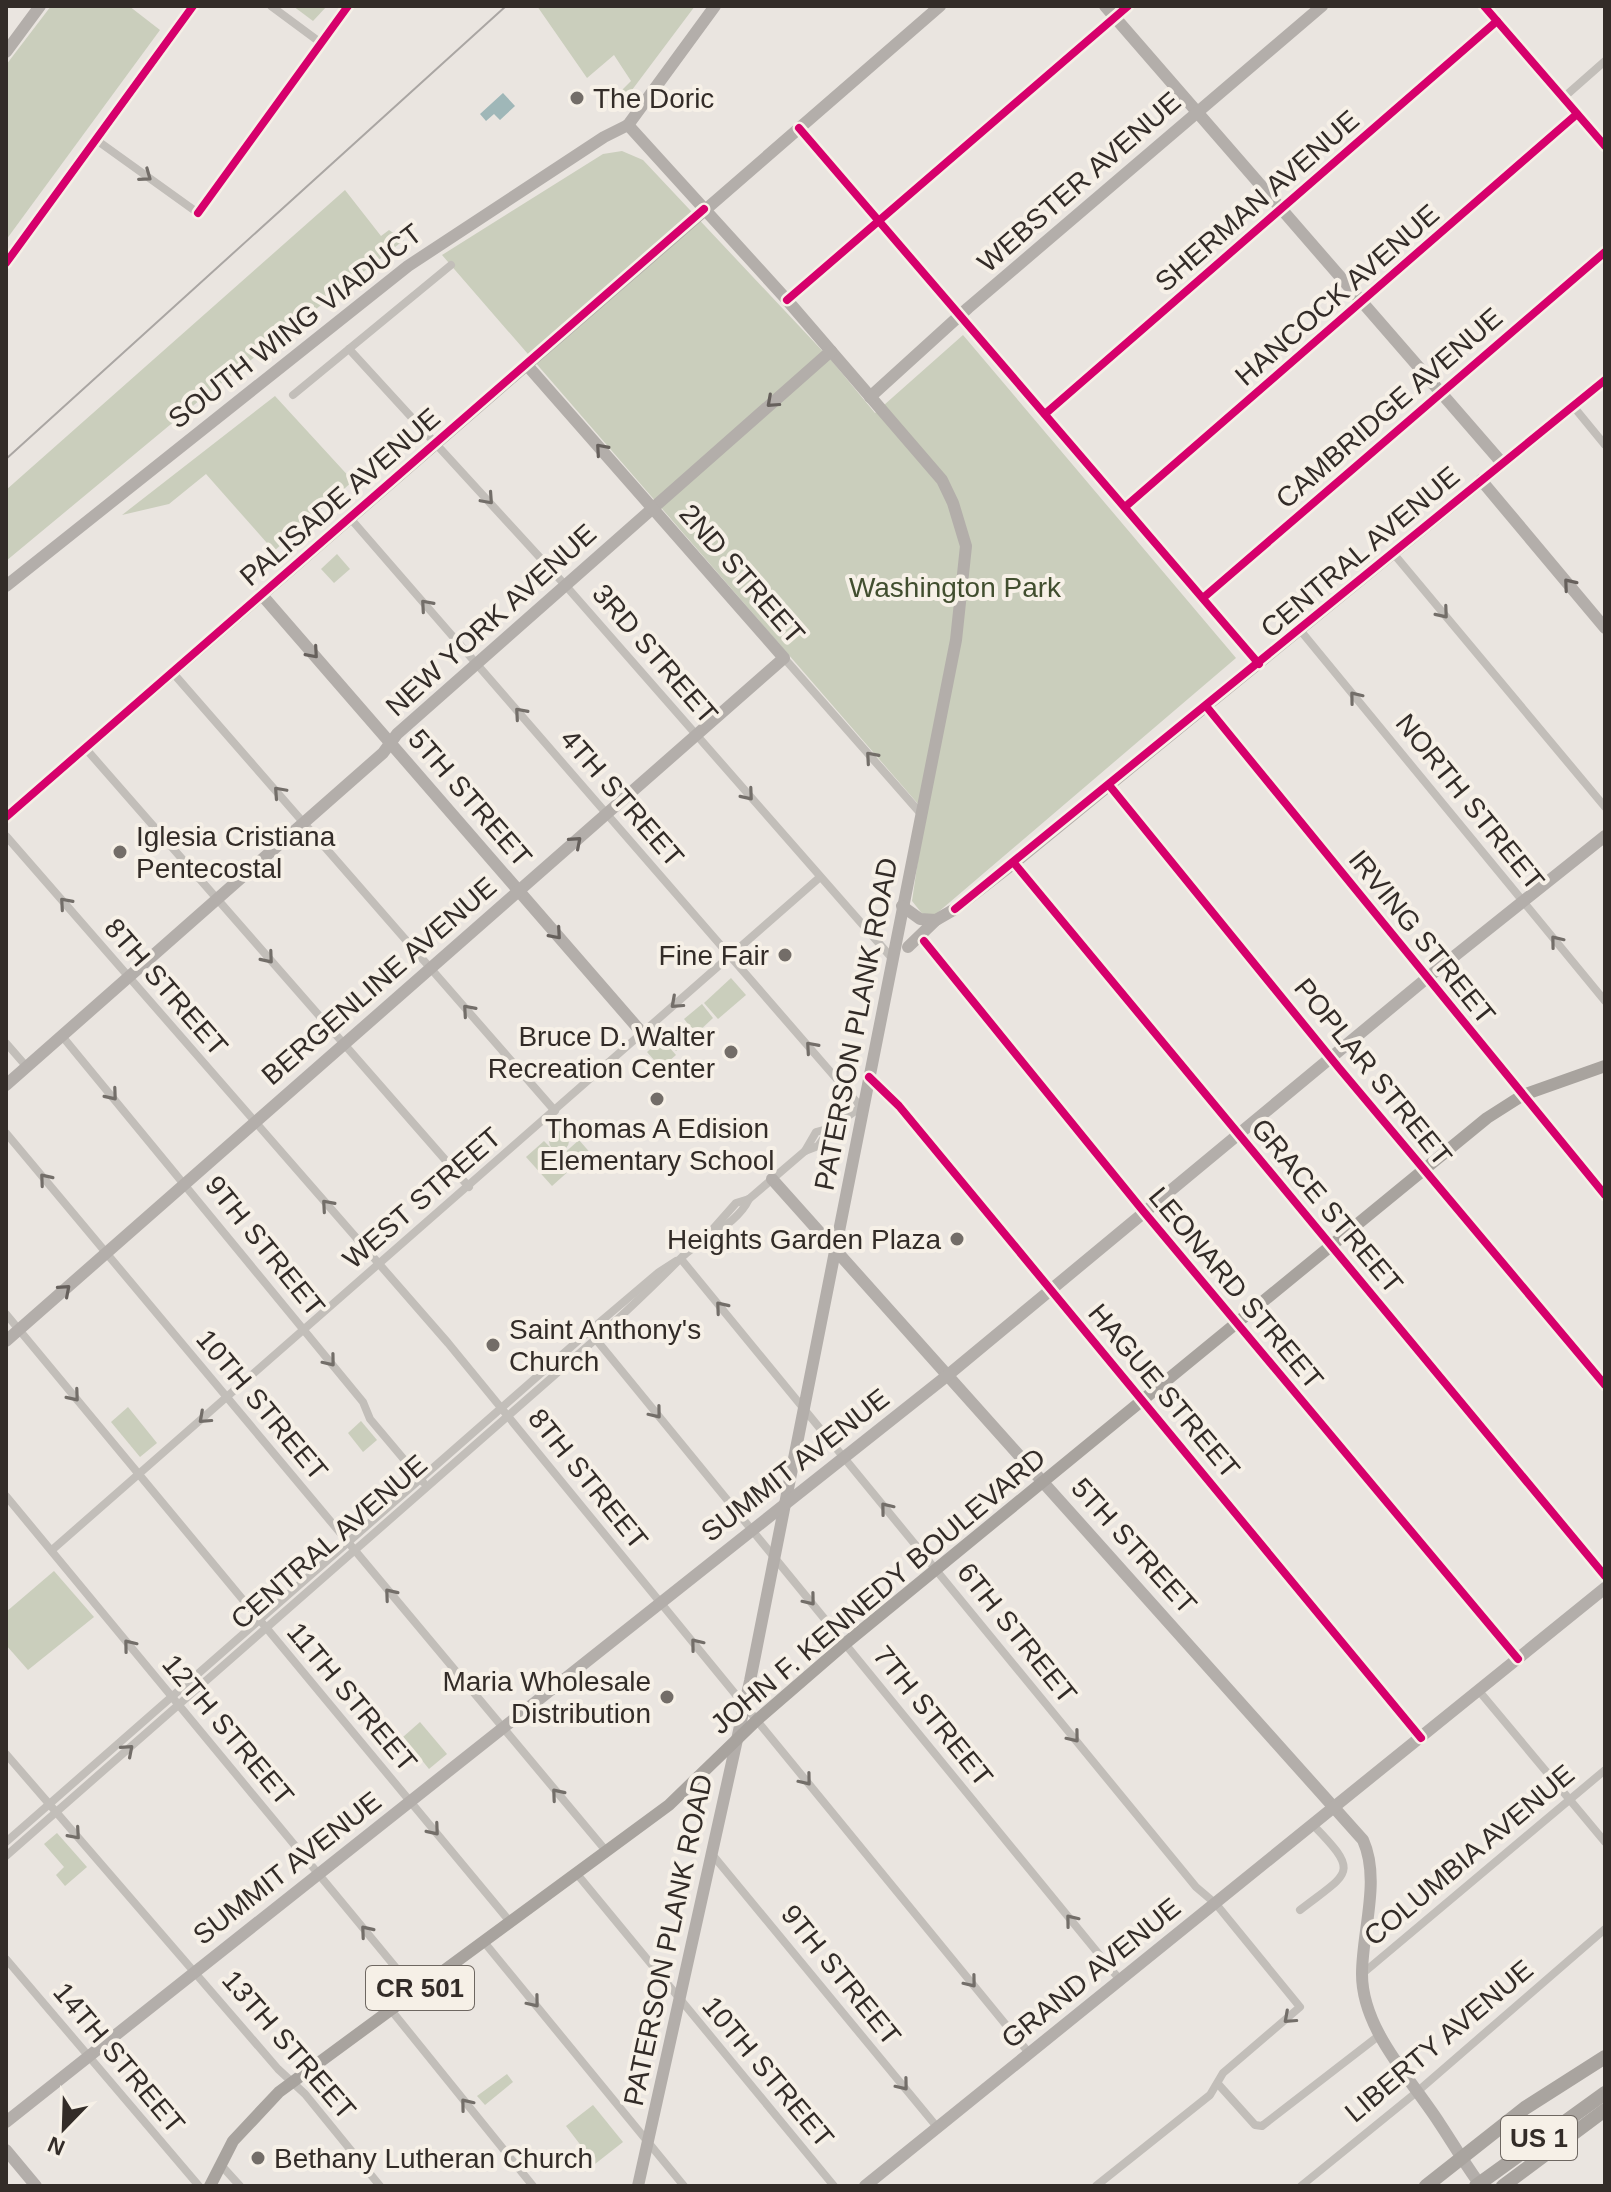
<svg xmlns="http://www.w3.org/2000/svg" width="1611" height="2192" viewBox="0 0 1611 2192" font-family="Helvetica,sans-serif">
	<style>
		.green { fill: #cacebc }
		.water { fill: #9fb7b8 }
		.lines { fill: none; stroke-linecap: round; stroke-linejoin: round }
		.street { stroke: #c2beb9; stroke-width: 8 }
		.secondary { stroke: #b3aeaa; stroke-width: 12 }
		.primary { stroke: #a8a39e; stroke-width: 12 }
		.highway { stroke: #a9a49f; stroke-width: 14 }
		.tram { stroke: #aaa6a3; stroke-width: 2 }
		.cycleway-casing { stroke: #f6f0e7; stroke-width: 13 }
		.cycleway { stroke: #d6006c; stroke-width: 8 }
		.oneway { stroke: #736e69 }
		.oneway2 { stroke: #66605c }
		.poi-dot { fill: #736d68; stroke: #f6f0e7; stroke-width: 3 }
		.labels { text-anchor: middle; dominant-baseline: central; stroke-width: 8; stroke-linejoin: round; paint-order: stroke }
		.shield { fill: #f6f0e7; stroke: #6e6761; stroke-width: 2 }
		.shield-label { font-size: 26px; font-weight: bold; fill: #332c28 }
		.poi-label { font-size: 28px; fill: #332c28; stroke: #f6f0e7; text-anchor: start }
		.street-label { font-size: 28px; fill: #332c28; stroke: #f6f0e7 }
		.park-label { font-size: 28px; fill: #414e2f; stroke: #f6f0e7 }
	</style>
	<rect width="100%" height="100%" fill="#eae5e0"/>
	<g class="green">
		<polygon points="51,6 129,6 160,30 6,240 6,65"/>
		<polygon points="293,6 327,6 313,21"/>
		<polygon points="537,6 695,6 629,94 618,94 631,81 614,55 587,78"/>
		<polygon points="622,151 643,160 831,360 875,413 963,335 1236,658 936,914 924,916 912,901 925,812 442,255 603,154"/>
		<polygon points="345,190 381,236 389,230 404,240 200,400 6,561 6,490"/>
		<polygon points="275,396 353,481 274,551 206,474 169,504 122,515"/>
		<polygon points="337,554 350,569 334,583 321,569"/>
		<polygon points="731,978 746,995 718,1019 704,1003"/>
		<polygon points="702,1004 713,1018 696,1034 684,1019"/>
		<polygon points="682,1022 694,1035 676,1051 664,1037"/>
		<polygon points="662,1039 676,1055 661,1068 647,1052"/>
		<circle cx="559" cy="1141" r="10"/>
		<polygon points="579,1140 593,1156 574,1171 561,1156"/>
		<polygon points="544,1141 571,1169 552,1186 526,1157"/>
		<polygon points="128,1407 157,1443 140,1457 111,1422"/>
		<polygon points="361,1421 377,1440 363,1452 348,1433"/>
		<polygon points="54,1571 94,1617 28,1670 6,1645 6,1612"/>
		<polygon points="420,1722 447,1754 429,1769 403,1737"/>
		<polygon points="57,1833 87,1867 65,1886 56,1875 64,1867 44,1844"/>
		<polygon points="507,2074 513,2082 485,2105 477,2096"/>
		<polygon points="593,2105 623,2142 595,2164 566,2126"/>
	</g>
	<polygon class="water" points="503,93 515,106 500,120 494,114 486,121 480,114"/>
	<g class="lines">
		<g class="street">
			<polyline points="271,6 321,43"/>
			<polyline points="1484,6 1605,146"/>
			<polyline points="1563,98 1605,61"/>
			<polyline points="799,128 1259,664"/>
			<polyline points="95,139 198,213 348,6"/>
			<polyline points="349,349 566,586 891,957"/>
			<polyline points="293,395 451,265"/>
			<polyline points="1573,406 1605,445"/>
			<polyline points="1045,414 1497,21"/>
			<polyline points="1125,507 1577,114"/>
			<polyline points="350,518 861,1107 831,1128 816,1132 805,1151"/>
			<polyline points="1393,553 1605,807"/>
			<polyline points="1203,598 1605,252"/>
			<polyline points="1300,630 1605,1001"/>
			<polyline points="784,658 922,815"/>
			<polyline points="173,673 555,1111"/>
			<polyline points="1206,706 1605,1195"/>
			<polyline points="86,749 469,1187"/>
			<polyline points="1109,785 1339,1068 1605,1385"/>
			<polyline points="6,836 448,1343 1029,2053"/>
			<polyline points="1014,863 1605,1576"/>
			<polyline points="924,941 1144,1212 1518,1659"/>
			<polyline points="62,1036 363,1402 370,1419 423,1482"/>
			<polyline points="6,1043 26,1066"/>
			<polyline points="869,1077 899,1106 1421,1738"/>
			<polyline points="6,1133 607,1852"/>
			<polyline points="713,1229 736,1203 749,1199 805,1151 818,1146 830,1129"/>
			<polyline points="681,1259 1196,1887 1216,1904 1300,2007 1223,2073 1210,2095 1096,2186"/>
			<polyline points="6,1314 511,1923"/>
			<polyline points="594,1337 1120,1980"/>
			<polyline points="6,1496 416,1992"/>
			<polyline points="52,1550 819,878"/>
			<polyline points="1479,1691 1605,1842"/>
			<polyline points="6,1754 278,2069 305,2094 380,2186"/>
			<polyline points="6,1842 580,1339 659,1272 676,1261"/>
			<polyline points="711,1853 937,2127"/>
			<path d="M6,1856C201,1685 395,1515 590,1344C622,1316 652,1287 682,1257C704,1236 736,1226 749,1199"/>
			<polyline points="577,1874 834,2186"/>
			<path d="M1300,1910C1349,1872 1361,1874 1314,1826"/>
			<polyline points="484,1942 684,2186"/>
			<polyline points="6,1959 199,2186"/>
			<polyline points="1362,1974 1605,1770"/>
			<polyline points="391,2010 533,2186"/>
			<polyline points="1219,2085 1255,2125 1262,2126 1381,2034"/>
			<polyline points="220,2164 240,2186"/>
			<polyline points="1301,2186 1418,2091 1605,1929"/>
		</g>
		<g class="secondary">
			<polyline points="1105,6 1502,463"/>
			<polyline points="6,52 40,6"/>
			<polyline points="628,125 787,300 942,480 953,503 966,546 956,640 750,1681 638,2186"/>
			<polyline points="628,125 715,6"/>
			<polyline points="6,263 193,6"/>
			<polyline points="787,300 1128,6"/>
			<polyline points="870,397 968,308 1322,6"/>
			<polyline points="1481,480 1605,628"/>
			<polyline points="6,586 408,266 604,137 628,125"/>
			<polyline points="261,594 643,1034"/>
			<polyline points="6,817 940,6"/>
			<polyline points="902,906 920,919 936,920"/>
			<polyline points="908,947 936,920 955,909 1014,863 1605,380"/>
			<polyline points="6,1085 383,753 397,734 831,351"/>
			<path d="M772,1179L1363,1840C1381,1880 1362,1931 1362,1974C1362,2030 1412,2080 1440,2124C1454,2145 1466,2166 1481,2186"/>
			<polyline points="6,1341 784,658 526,364"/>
			<polyline points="6,2122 948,1375 1427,978 1605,836"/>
			<polyline points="6,2150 36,2186"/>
			<polyline points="865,2186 1605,1588"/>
		</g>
		<polyline class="primary" points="210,2186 233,2141 279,2092 669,1805 757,1720 846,1643 1487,1118 1523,1095 1605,1066"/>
		<g class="highway">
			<polyline points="1426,2186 1525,2108 1605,2057"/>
			<polyline points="1476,2186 1605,2093"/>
			<polyline points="1503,2186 1605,2110"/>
		</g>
		<polyline class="tram" points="6,459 506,6"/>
		<defs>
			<g id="cycleway">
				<polyline points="1484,6 1605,146"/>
				<polyline points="799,128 1259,664"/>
				<polyline points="198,213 348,6"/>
				<polyline points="6,263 193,6"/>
				<polyline points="787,300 1128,6"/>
				<polyline points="1045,414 1497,21"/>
				<polyline points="1125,507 1577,114"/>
				<polyline points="1203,598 1605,252"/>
				<polyline points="1206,706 1605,1195"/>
				<polyline points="1109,785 1339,1068 1605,1385"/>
				<polyline points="6,817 704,209"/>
				<polyline points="1014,863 1605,1576"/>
				<polyline points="955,909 1605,380"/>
				<polyline points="924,941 1144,1212 1518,1659"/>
				<polyline points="869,1077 899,1106 1421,1738"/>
			</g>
		</defs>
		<use href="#cycleway" class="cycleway-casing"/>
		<use href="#cycleway" class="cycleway"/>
	</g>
	<defs><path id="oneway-chevron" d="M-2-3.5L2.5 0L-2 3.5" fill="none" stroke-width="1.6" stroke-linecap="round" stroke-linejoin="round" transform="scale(2)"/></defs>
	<g class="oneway">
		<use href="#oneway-chevron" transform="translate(146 176) rotate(36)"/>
		<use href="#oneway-chevron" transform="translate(488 499) rotate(48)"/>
		<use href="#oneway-chevron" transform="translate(426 605) rotate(-131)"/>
		<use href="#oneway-chevron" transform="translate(1443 613) rotate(50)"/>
		<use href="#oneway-chevron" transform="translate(1355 697) rotate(-129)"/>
		<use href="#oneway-chevron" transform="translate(520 713) rotate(-131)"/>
		<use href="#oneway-chevron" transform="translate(871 757) rotate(-131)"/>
		<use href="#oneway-chevron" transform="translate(279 792) rotate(-132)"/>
		<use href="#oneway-chevron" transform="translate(748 795) rotate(50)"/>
		<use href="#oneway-chevron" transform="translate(65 903) rotate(-131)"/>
		<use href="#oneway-chevron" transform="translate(1556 941) rotate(-129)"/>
		<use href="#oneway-chevron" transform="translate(268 958) rotate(50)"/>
		<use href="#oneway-chevron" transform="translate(676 1003) rotate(138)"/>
		<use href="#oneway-chevron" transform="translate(468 1010) rotate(-131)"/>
		<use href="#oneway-chevron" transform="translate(811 1047) rotate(-131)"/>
		<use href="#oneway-chevron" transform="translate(112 1095) rotate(50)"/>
		<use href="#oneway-chevron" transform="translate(45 1179) rotate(-130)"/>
		<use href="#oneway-chevron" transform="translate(327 1205) rotate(-131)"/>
		<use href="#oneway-chevron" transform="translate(721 1307) rotate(-130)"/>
		<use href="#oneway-chevron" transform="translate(330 1361) rotate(51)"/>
		<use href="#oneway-chevron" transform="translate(74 1396) rotate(50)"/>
		<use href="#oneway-chevron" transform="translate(656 1413) rotate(51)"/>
		<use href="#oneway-chevron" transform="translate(204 1418) rotate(138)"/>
		<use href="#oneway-chevron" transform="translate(886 1508) rotate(-129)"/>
		<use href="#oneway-chevron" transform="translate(390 1594) rotate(-130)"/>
		<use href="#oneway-chevron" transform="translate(810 1600) rotate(51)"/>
		<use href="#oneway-chevron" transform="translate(696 1644) rotate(-129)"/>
		<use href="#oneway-chevron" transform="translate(129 1645) rotate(-129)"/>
		<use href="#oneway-chevron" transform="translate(1074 1737) rotate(51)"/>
		<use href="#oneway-chevron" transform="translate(128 1750) rotate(-41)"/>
		<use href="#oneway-chevron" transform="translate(806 1780) rotate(51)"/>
		<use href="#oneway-chevron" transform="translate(557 1794) rotate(-130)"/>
		<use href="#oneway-chevron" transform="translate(434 1830) rotate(50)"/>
		<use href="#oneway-chevron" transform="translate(75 1834) rotate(49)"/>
		<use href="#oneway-chevron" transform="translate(1071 1920) rotate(-129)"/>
		<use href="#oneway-chevron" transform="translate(366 1931) rotate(-130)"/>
		<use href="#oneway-chevron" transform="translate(971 1982) rotate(51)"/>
		<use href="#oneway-chevron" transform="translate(534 2002) rotate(51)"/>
		<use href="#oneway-chevron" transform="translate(1289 2018) rotate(138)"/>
		<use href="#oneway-chevron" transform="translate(903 2085) rotate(51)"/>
		<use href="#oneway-chevron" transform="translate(466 2104) rotate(-129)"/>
	</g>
	<g class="oneway2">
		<use href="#oneway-chevron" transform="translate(772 402) rotate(138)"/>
		<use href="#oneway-chevron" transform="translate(601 449) rotate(-131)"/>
		<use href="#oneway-chevron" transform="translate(1569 584) rotate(-130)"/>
		<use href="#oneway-chevron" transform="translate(313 653) rotate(49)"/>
		<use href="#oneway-chevron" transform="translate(576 842) rotate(-41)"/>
		<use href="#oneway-chevron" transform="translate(556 934) rotate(49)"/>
		<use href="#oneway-chevron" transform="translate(65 1290) rotate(-41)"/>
	</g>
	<g class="poi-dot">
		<circle cx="577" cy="98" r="8"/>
		<circle cx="120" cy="852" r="8"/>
		<circle cx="785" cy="955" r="8"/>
		<circle cx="731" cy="1052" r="8"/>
		<circle cx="657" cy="1099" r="8"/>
		<circle cx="957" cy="1239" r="8"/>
		<circle cx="493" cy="1345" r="8"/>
		<circle cx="667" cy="1697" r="8"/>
		<circle cx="258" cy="2158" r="8"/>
	</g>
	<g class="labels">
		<g class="shield">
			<rect x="366" y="1966" width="108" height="44" rx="6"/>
			<rect x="1501" y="2116" width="76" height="44" rx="6"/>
		</g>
		<g class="shield-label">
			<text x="420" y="1988">CR 501</text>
			<text x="1539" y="2138">US 1</text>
		</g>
		<g class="poi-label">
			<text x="593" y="98">The Doric</text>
			<text x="136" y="836">Iglesia Cristiana<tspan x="136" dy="32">Pentecostal</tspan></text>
			<text x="769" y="955" text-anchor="end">Fine Fair</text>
			<text x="715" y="1036" text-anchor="end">Bruce D. Walter<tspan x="715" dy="32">Recreation Center</tspan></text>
			<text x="657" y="1128" text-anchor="middle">Thomas A Edision<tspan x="657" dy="32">Elementary School</tspan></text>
			<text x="941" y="1239" text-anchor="end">Heights Garden Plaza</text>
			<text x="509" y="1329">Saint Anthony's<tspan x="509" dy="32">Church</tspan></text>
			<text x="651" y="1681" text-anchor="end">Maria Wholesale<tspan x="651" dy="32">Distribution</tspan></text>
			<text x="274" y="2158">Bethany Lutheran Church</text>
		</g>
		<g class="street-label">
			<text transform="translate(1079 182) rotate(-41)">WEBSTER AVENUE</text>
			<text transform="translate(1257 201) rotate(-41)">SHERMAN AVENUE</text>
			<text transform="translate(1337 295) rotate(-41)">HANCOCK AVENUE</text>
			<text transform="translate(295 326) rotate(-38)">SOUTH WING VIADUCT</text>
			<text transform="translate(1389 408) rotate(-41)">CAMBRIDGE AVENUE</text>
			<text transform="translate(340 497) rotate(-41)">PALISADE AVENUE</text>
			<text transform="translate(1360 552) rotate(-40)">CENTRAL AVENUE</text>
			<text transform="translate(742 574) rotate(49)">2ND STREET</text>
			<text transform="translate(491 620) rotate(-42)">NEW YORK AVENUE</text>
			<text transform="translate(655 654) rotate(49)">3RD STREET</text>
			<text transform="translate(470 798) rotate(49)">5TH STREET</text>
			<text transform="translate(622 798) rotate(49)">4TH STREET</text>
			<text transform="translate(1470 802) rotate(51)">NORTH STREET</text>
			<text transform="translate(1422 937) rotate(51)">IRVING STREET</text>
			<text transform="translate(379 981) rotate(-41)">BERGENLINE AVENUE</text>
			<text transform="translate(166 987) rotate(49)">8TH STREET</text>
			<text transform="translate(856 1024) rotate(-79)">PATERSON PLANK ROAD</text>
			<text transform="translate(1373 1072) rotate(51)">POPLAR STREET</text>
			<text transform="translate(422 1198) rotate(-41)">WEST STREET</text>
			<text transform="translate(1327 1206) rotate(50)">GRACE STREET</text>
			<text transform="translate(265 1246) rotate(51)">9TH STREET</text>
			<text transform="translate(1236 1288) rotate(50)">LEONARD STREET</text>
			<text transform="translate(1164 1391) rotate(50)">HAGUE STREET</text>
			<text transform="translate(262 1405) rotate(50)">10TH STREET</text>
			<text transform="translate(795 1465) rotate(-38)">SUMMIT AVENUE</text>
			<text transform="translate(588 1479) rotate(51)">8TH STREET</text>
			<text transform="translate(329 1542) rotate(-41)">CENTRAL AVENUE</text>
			<text transform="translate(1134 1546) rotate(48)">5TH STREET</text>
			<text transform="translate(878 1591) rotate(-40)">JOHN F. KENNEDY BOULEVARD</text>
			<text transform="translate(1017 1633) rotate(51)">6TH STREET</text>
			<text transform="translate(352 1697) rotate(50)">11TH STREET</text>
			<text transform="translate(933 1716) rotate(51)">7TH STREET</text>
			<text transform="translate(228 1730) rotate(50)">12TH STREET</text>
			<text transform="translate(1469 1855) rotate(-40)">COLUMBIA AVENUE</text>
			<text transform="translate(287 1868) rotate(-38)">SUMMIT AVENUE</text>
			<text transform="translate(668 1940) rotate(-78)">PATERSON PLANK ROAD</text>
			<text transform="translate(1091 1973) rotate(-39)">GRAND AVENUE</text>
			<text transform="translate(841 1975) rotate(51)">9TH STREET</text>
			<text transform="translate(1439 2041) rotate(-40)">LIBERTY AVENUE</text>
			<text transform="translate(289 2045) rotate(49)">13TH STREET</text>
			<text transform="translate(119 2058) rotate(50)">14TH STREET</text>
			<text transform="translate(768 2072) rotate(50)">10TH STREET</text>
		</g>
		<g class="park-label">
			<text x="955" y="587">Washington Park</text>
		</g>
	</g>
	<rect width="1611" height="2192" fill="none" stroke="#332c28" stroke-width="16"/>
	<g transform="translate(64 2128) rotate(203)" stroke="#f6f0e7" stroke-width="6" paint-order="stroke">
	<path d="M0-6L14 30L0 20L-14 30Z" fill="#332c28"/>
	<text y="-12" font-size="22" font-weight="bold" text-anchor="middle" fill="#332c28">N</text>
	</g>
</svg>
